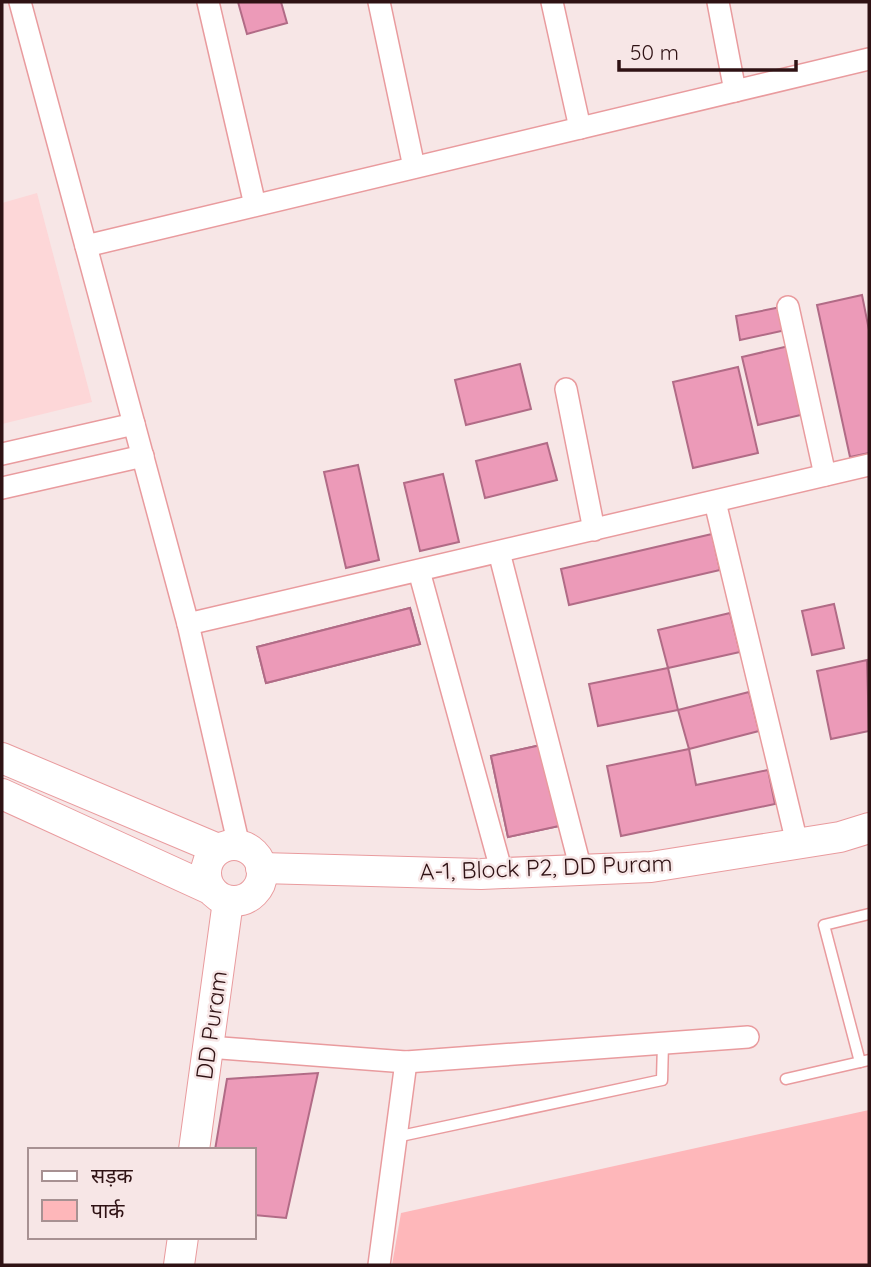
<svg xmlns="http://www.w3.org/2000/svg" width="871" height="1267" viewBox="0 0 871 1267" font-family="Quicksand,'Noto Sans Devanagari',sans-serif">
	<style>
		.built { fill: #fdd7d8 }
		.green { fill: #feb7ba }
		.building { fill: #ec9ab8; stroke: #b16b86; stroke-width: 2 }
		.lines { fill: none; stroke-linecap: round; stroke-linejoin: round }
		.lane-casing { stroke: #e99b9e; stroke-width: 13 }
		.street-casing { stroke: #e99b9e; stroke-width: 24 }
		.secondary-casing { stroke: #e99b9e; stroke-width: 32 }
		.lane { stroke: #fff; stroke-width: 10 }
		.street { stroke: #fff; stroke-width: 21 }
		.secondary { stroke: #fff; stroke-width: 30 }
		.labels { text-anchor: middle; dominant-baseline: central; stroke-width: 5; stroke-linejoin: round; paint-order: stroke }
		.street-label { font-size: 23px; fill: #2f1214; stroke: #f7e6e6 }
	</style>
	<rect width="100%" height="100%" fill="#f7e6e6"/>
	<polygon class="built" points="37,193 92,402 2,424 2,203"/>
	<polygon class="green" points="869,1110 869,1265 392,1265 401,1213"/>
	<g class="building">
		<polygon points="238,2 281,2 287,23 247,34"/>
		<polygon points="862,295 869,330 869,453 850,457 817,305"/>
		<polygon points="781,307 786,330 740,340 736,316"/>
		<polygon points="789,346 805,414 758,425 742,357"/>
		<polygon points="520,364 531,409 466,425 455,380"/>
		<polygon points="738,367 758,453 693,468 673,382"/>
		<polygon points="547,443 557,480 485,498 476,461"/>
		<polygon points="358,465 379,560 346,568 324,472"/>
		<polygon points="443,474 459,542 420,551 404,483"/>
		<polygon points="712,534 720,570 569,605 561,569"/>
		<polygon points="834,604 844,648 812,655 802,611"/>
		<polygon points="410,608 420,644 266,683 257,647"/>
		<polygon points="410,608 420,644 266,683 257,647"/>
		<polygon points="730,613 740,652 668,668 658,630"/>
		<polygon points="867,660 869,731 831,739 817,671"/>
		<polygon points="668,668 678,710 598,726 589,684"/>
		<polygon points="749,692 759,731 689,749 678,710"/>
		<polygon points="541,745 559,826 508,837 491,756"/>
		<polygon points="541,745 559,826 508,837 491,756"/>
		<polygon points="689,749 696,785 768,770 775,804 621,836 607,766"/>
		<polygon points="318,1073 286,1218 254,1215 254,1150 215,1150 227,1079"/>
	</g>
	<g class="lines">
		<defs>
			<g id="lane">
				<polyline points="860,1062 824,925 869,914"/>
				<polyline points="786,1079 869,1060"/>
				<polyline points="396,1137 662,1080 663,1043"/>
			</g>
			<g id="street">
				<polyline points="20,2 188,624 239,846"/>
				<polyline points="208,2 255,205"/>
				<polyline points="379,2 414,167"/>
				<polyline points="552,2 580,128"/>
				<polyline points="718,2 735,91"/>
				<polyline points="86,246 869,59"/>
				<polyline points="788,307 825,475"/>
				<polyline points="566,389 594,530"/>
				<polyline points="2,454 134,424"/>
				<polyline points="2,488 143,456"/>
				<polyline points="715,502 797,843"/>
				<polyline points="499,552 581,870"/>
				<polyline points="419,571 502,873"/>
				<polyline points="188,624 869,465"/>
				<polyline points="208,1047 406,1062 748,1037"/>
				<polyline points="379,1265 406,1062"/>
			</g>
			<g id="secondary">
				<polyline points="2,758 218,849"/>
				<polyline points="2,794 210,889"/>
				<circle cx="234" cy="873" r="28"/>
				<polyline points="261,868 481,874 651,867 840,837 869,828"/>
				<polyline points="194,1150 228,901"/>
				<polyline points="179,1265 183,1237"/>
			</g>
		</defs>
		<use href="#lane" class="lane-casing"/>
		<use href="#street" class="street-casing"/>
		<use href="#secondary" class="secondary-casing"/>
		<use href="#lane" class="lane"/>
		<use href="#street" class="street"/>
		<use href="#secondary" class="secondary"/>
	</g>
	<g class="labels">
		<g class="street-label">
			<text transform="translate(546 867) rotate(-2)">A-1, Block P2, DD Puram</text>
			<text transform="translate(211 1025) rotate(-82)">DD Puram</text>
		</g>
	</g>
	<rect width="871" height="1267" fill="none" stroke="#2f1214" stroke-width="7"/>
	<rect x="28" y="1148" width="228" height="91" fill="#f7e6e6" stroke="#a79192" stroke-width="2"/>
	<rect x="42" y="1171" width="35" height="10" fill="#ffffff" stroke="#a79192" stroke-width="2"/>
	<text x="91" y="1183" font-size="21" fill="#2f1214">सड़क</text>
	<rect x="42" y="1200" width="35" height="21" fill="#feb7ba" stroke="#a79192" stroke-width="2"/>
	<text x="91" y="1218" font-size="21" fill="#2f1214">पार्क</text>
	<path d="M619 60v10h177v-10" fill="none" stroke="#2f1214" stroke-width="3.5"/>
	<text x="630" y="60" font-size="21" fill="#2f1214" stroke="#f7e6e6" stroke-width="5" paint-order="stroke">50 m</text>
</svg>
